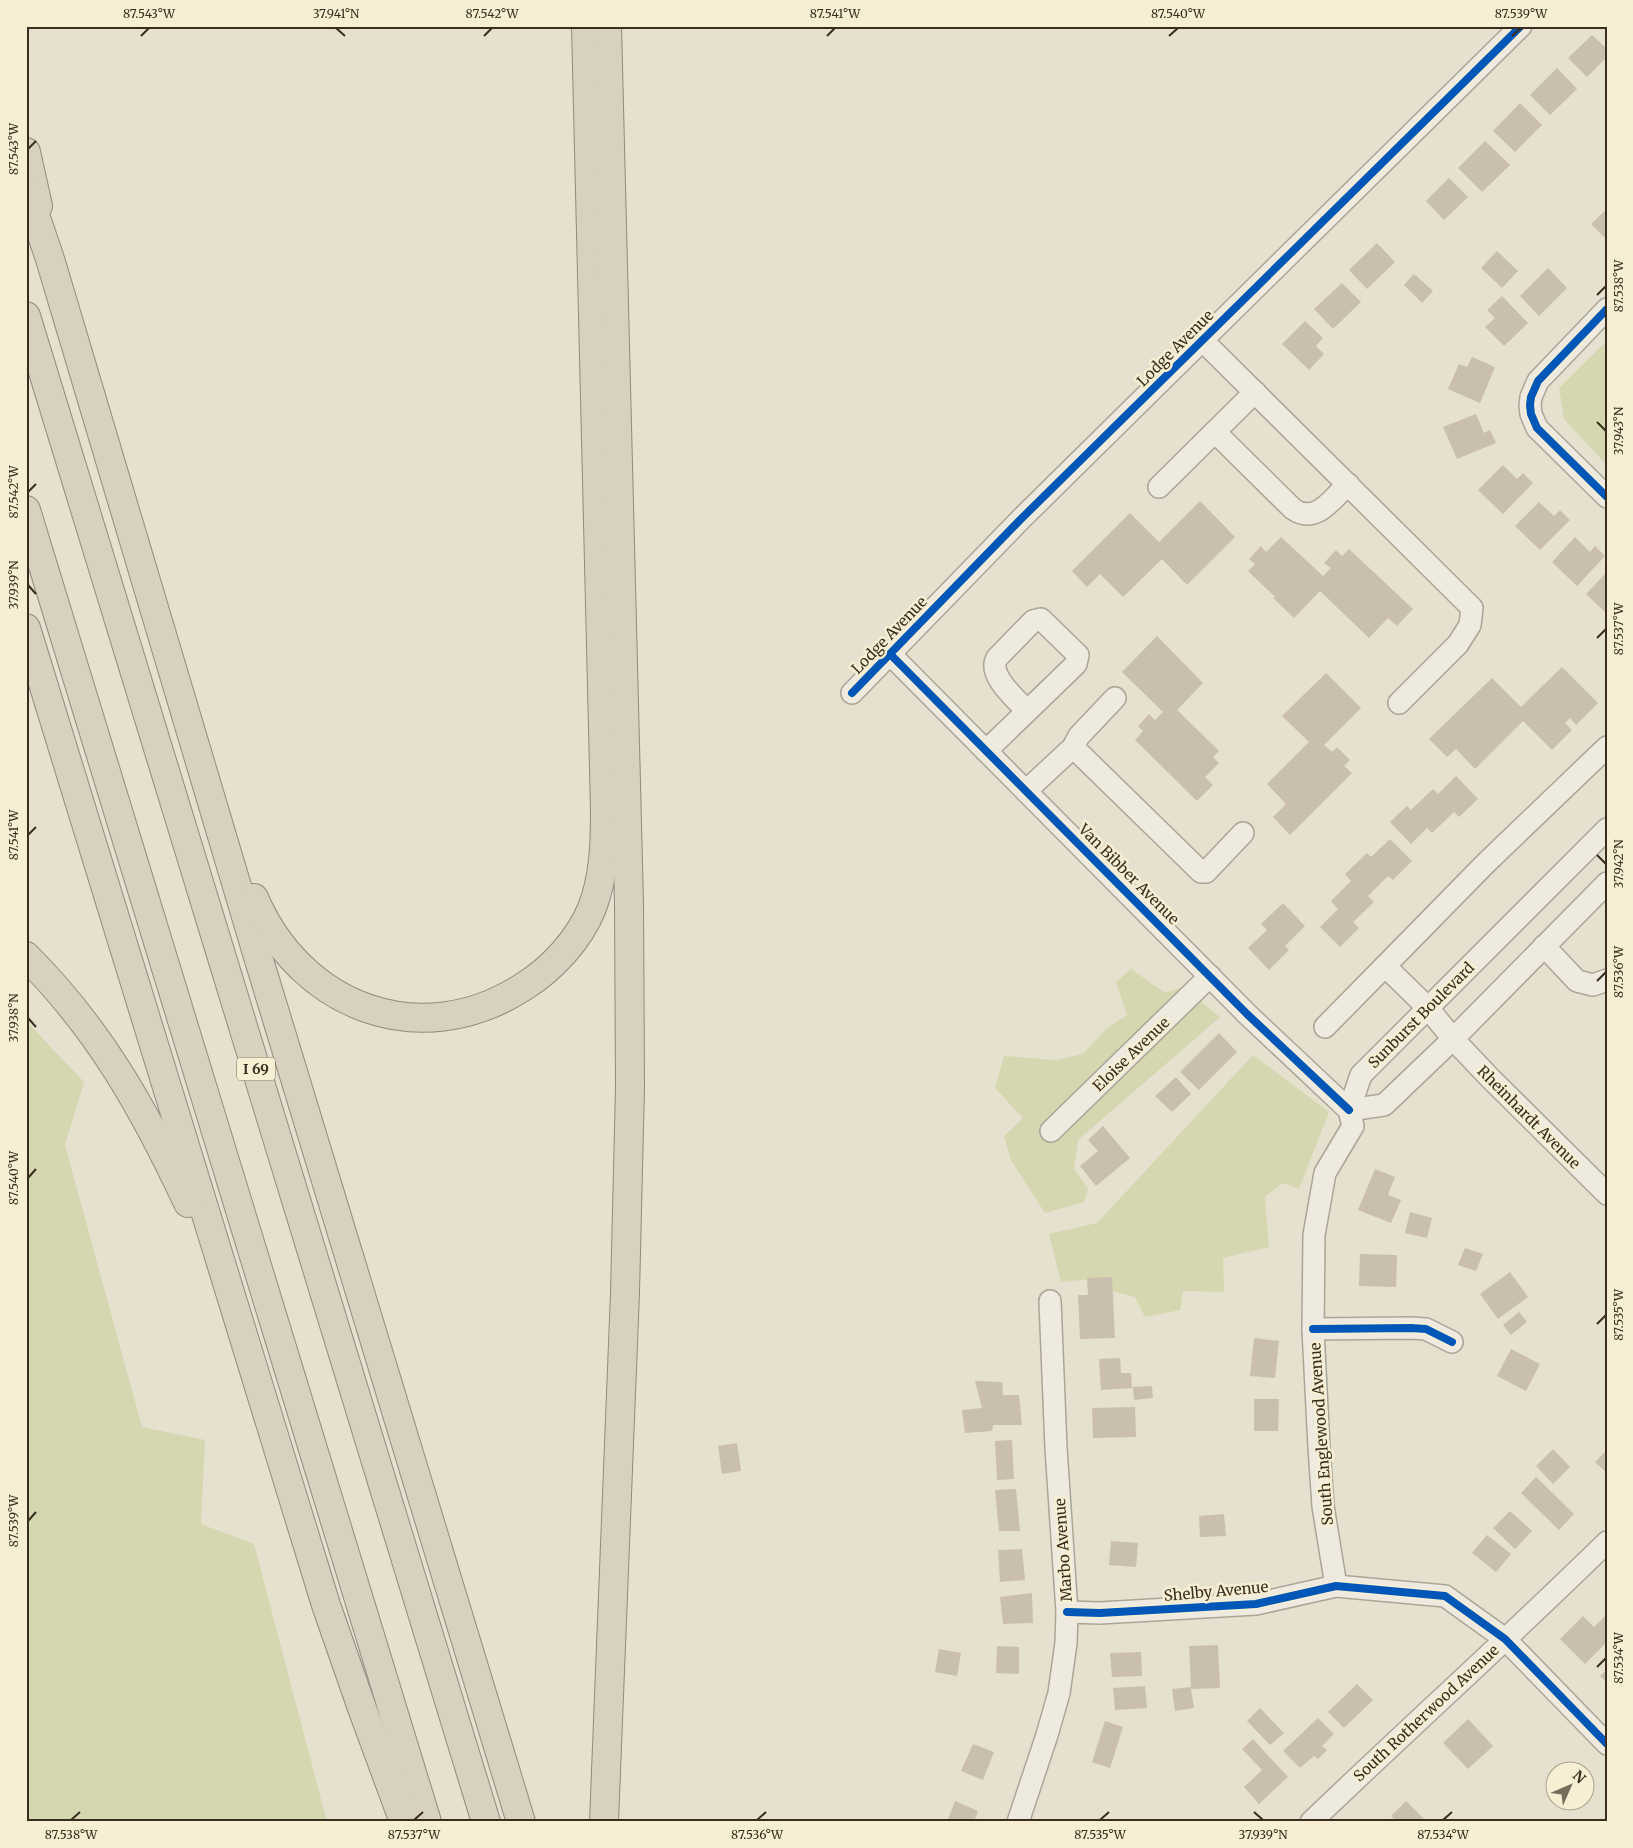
<svg xmlns="http://www.w3.org/2000/svg" width="1633" height="1848" viewBox="0 0 1633 1848" font-family="Merriweather,serif">
	<style>
		.green { fill: #d4d7b0 }
		.building { fill: #cabeaf }
		.lines { fill: none; stroke-linecap: round; stroke-linejoin: round }
		.minor-casing { stroke: #aba597; stroke-width: 24 }
		.highway-casing { stroke: #918a7e; stroke-width: 30 }
		.minor { stroke: #eeeae0; stroke-width: 21 }
		.highway { stroke: #d9d1bf; stroke-width: 28 }
		.cycleway-casing { stroke: #f7efd4; stroke-width: 11 }
		.cycleway { stroke: #0057b8; stroke-width: 8 }
		.ticks { fill: none; stroke: #3b2d1e; stroke-width: 2 }
		.labels { text-anchor: middle; dominant-baseline: central; stroke-width: 5; stroke-linejoin: round; paint-order: stroke }
		.shield { fill: #f7efd4; stroke: #736755; stroke-width: 1 }
		.shield-label { font-size: 14px; font-weight: bold; fill: #3b2d1e }
		.street-label { font-size: 15px; fill: #3b2d1e; stroke: #f7efd4 }
		.neatline { fill: none; stroke: #3b2d1e; stroke-width: 2 }
		.ticks-label { font-size: 12px; text-anchor: middle; fill: #3b2d1e }
	</style>
	<rect width="100%" height="100%" fill="#e6e0ce"/>
	<g class="green">
		<polygon points="1607,341 1607,465 1564,419 1559,388"/>
		<polygon points="1131,969 1165,993 1182,987 1220,1017 1078,1140 1074,1169 1088,1189 1084,1202 1045,1213 1011,1160 1004,1136 1023,1118 995,1088 1004,1056 1056,1060 1083,1054 1107,1028 1127,1015 1116,982"/>
		<polygon points="26,1021 84,1082 65,1145 142,1427 205,1440 201,1524 254,1544 327,1822 26,1822"/>
		<polygon points="1253,1055 1329,1112 1299,1189 1282,1183 1265,1197 1269,1247 1223,1258 1224,1292 1183,1291 1180,1310 1145,1317 1135,1297 1112,1291 1102,1278 1061,1282 1049,1234 1097,1223"/>
	</g>
	<g class="building">
		<polygon points="1592,35 1607,49 1607,57 1587,77 1568,58"/>
		<polygon points="1557,68 1577,89 1550,115 1530,95"/>
		<polygon points="1520,103 1542,125 1515,152 1493,131"/>
		<polygon points="1485,141 1510,165 1482,192 1458,168"/>
		<polygon points="1449,178 1468,197 1444,220 1426,201"/>
		<polygon points="1607,209 1607,240 1591,224"/>
		<polygon points="1377,243 1395,262 1367,289 1349,270"/>
		<polygon points="1497,251 1518,271 1502,288 1481,268"/>
		<polygon points="1548,268 1567,288 1539,316 1520,296"/>
		<polygon points="1414,274 1433,291 1422,303 1404,285"/>
		<polygon points="1342,283 1361,302 1333,329 1314,309"/>
		<polygon points="1502,296 1528,323 1504,346 1485,327 1495,318 1487,310"/>
		<polygon points="1305,321 1323,338 1316,346 1324,354 1309,370 1282,344"/>
		<polygon points="1472,357 1495,367 1480,403 1448,389 1459,364 1467,367"/>
		<polygon points="1476,414 1484,433 1490,430 1496,443 1457,459 1443,427"/>
		<polygon points="1503,465 1517,479 1523,473 1533,483 1503,514 1478,490"/>
		<polygon points="1200,501 1235,537 1187,585 1162,559 1123,597 1100,574 1087,587 1072,571 1130,513 1159,542"/>
		<polygon points="1539,502 1554,516 1560,510 1570,520 1540,550 1515,526"/>
		<polygon points="1281,537 1323,576 1331,568 1324,563 1336,550 1342,556 1349,549 1413,609 1397,626 1388,618 1369,638 1320,591 1294,618 1273,598 1275,597 1248,571 1255,564 1249,559 1261,546 1266,552"/>
		<polygon points="1575,537 1590,552 1595,546 1605,556 1577,586 1552,562"/>
		<polygon points="1607,572 1607,614 1586,594"/>
		<polygon points="1157,636 1203,683 1177,710 1219,751 1213,757 1219,763 1205,777 1213,785 1197,801 1135,740 1143,731 1138,726 1149,714 1155,720 1163,712 1122,672"/>
		<polygon points="1562,667 1598,703 1576,725 1570,718 1565,723 1572,730 1552,750 1523,721 1475,769 1456,749 1447,757 1429,739 1492,678 1521,707"/>
		<polygon points="1326,673 1361,708 1324,745 1332,752 1337,747 1350,760 1344,766 1352,773 1290,835 1273,817 1286,804 1267,784 1309,742 1282,716"/>
		<polygon points="1456,776 1478,799 1459,817 1454,812 1432,833 1427,828 1411,844 1390,822 1407,806 1411,810 1433,789 1438,794"/>
		<polygon points="1390,839 1412,861 1393,880 1388,876 1368,896 1374,902 1353,922 1359,928 1340,947 1320,927 1338,909 1331,901 1351,881 1345,874 1367,853 1371,857"/>
		<polygon points="1283,903 1305,926 1285,946 1289,950 1269,970 1248,948 1267,930 1261,924"/>
		<polygon points="1219,1033 1237,1052 1199,1090 1180,1072"/>
		<polygon points="1176,1077 1191,1094 1172,1112 1155,1096"/>
		<polygon points="1103,1126 1130,1158 1096,1186 1080,1166 1098,1151 1088,1140"/>
		<polygon points="1375,1169 1395,1177 1388,1195 1401,1200 1391,1223 1358,1210"/>
		<polygon points="1410,1212 1432,1218 1427,1238 1405,1233"/>
		<polygon points="1465,1248 1483,1254 1476,1271 1458,1265"/>
		<polygon points="1360,1254 1397,1255 1396,1287 1359,1286"/>
		<polygon points="1510,1272 1528,1297 1498,1319 1480,1294"/>
		<polygon points="1112,1277 1115,1338 1080,1339 1078,1295 1088,1295 1087,1278"/>
		<polygon points="1519,1312 1527,1322 1511,1335 1503,1325"/>
		<polygon points="1254,1338 1279,1341 1275,1378 1250,1376"/>
		<polygon points="1511,1349 1540,1364 1526,1391 1497,1376"/>
		<polygon points="1120,1358 1121,1373 1131,1373 1132,1388 1101,1390 1099,1359"/>
		<polygon points="975,1381 1002,1382 1003,1395 1019,1395 1022,1425 993,1425 992,1431 965,1433 962,1410 982,1408"/>
		<polygon points="1152,1386 1153,1398 1134,1400 1133,1387"/>
		<polygon points="1254,1399 1279,1399 1278,1431 1254,1431"/>
		<polygon points="1135,1407 1136,1437 1093,1438 1092,1408"/>
		<polygon points="1012,1440 1014,1479 997,1480 995,1441"/>
		<polygon points="737,1443 741,1471 722,1474 718,1446"/>
		<polygon points="1553,1449 1570,1467 1553,1484 1536,1466"/>
		<polygon points="1607,1450 1607,1473 1595,1462"/>
		<polygon points="1536,1477 1574,1514 1559,1530 1521,1493"/>
		<polygon points="1016,1489 1020,1531 999,1531 995,1490"/>
		<polygon points="1510,1511 1532,1531 1515,1549 1493,1528"/>
		<polygon points="1224,1514 1226,1536 1200,1537 1199,1516"/>
		<polygon points="1487,1535 1511,1554 1496,1572 1472,1553"/>
		<polygon points="1111,1541 1138,1543 1136,1567 1109,1565"/>
		<polygon points="1022,1549 1025,1580 1000,1582 998,1550"/>
		<polygon points="1032,1593 1033,1623 1003,1624 1000,1597"/>
		<polygon points="1607,1614 1607,1642 1585,1664 1560,1639 1583,1616 1594,1627"/>
		<polygon points="1218,1645 1220,1688 1191,1689 1194,1708 1175,1711 1172,1689 1191,1687 1189,1646"/>
		<polygon points="997,1646 1019,1647 1019,1674 996,1673"/>
		<polygon points="939,1649 961,1653 957,1676 935,1672"/>
		<polygon points="1141,1652 1142,1676 1112,1677 1110,1653"/>
		<polygon points="1607,1670 1607,1683 1600,1676"/>
		<polygon points="1357,1684 1373,1700 1344,1728 1328,1712"/>
		<polygon points="1145,1686 1147,1708 1115,1710 1113,1688"/>
		<polygon points="1260,1708 1284,1733 1270,1745 1247,1721"/>
		<polygon points="1318,1718 1334,1734 1322,1746 1327,1750 1318,1759 1314,1756 1300,1768 1283,1751"/>
		<polygon points="1468,1719 1493,1746 1468,1769 1443,1743"/>
		<polygon points="1105,1721 1123,1727 1110,1768 1092,1762"/>
		<polygon points="1253,1739 1288,1777 1259,1804 1244,1787 1262,1770 1242,1749"/>
		<polygon points="973,1744 994,1752 983,1780 961,1771"/>
		<polygon points="955,1801 978,1811 974,1822 947,1822"/>
		<polygon points="1406,1801 1425,1820 1423,1822 1397,1822 1391,1816"/>
	</g>
	<g class="lines">
		<defs>
			<g id="minor">
				<polyline points="1607,309 1538,381 1531,397 1530,405 1531,414 1537,428 1607,497"/>
				<polyline points="1202,340 1472,608 1470,625 1458,644 1399,703"/>
				<path d="M1215,432L1293,509C1316,525 1332,499 1348,484"/>
				<polyline points="1159,487 1255,392"/>
				<polyline points="890,654 1247,1014 1349,1110"/>
				<polyline points="852,693 1021,519 1521,26"/>
				<polyline points="1607,747 1486,863 1385,966 1428,1008 1453,1039 1489,1077 1607,1194"/>
				<polyline points="1072,749 1079,736 1115,698"/>
				<path d="M986,751L1076,664L1078,655L1041,619L1033,621L997,658C987,675 1016,699 1027,711"/>
				<polyline points="1026,791 1069,751 1075,749 1201,872 1206,872 1243,833"/>
				<polyline points="1544,946 1577,981 1593,985 1607,980"/>
				<polyline points="1325,1027 1385,966"/>
				<polyline points="1349,1110 1361,1075 1607,829"/>
				<polyline points="1349,1110 1384,1105 1453,1039 1607,883"/>
				<polyline points="1051,1131 1210,976"/>
				<polyline points="1313,1329 1411,1328 1426,1329 1452,1342"/>
				<polyline points="1336,1586 1323,1506 1319,1448 1313,1329 1314,1235 1325,1173 1353,1126 1349,1110"/>
				<polyline points="1067,1612 1100,1613 1256,1604 1336,1586 1445,1596 1505,1639 1607,1744"/>
				<polyline points="1018,1822 1047,1735 1059,1693 1066,1643 1067,1612 1056,1448 1050,1301"/>
				<path d="M1311,1822C1409,1728 1510,1637 1607,1542"/>
			</g>
			<g id="highway">
				<polyline points="26,152 38,206"/>
				<polyline points="26,188 50,259 259,960 521,1822"/>
				<polyline points="26,316 486,1822"/>
				<polyline points="26,510 427,1822"/>
				<polyline points="26,628 326,1605 363,1711 404,1822"/>
				<path d="M254,898C301,1008 421,1053 523,987C552,969 579,940 592,908C604,877 605,844 605,811L586,26"/>
				<path d="M26,956C100,1030 144,1109 188,1203"/>
				<polyline points="604,1822 625,1293 630,1087 629,903 607,26"/>
			</g>
		</defs>
		<use href="#minor" class="minor-casing"/>
		<use href="#highway" class="highway-casing"/>
		<use href="#minor" class="minor"/>
		<use href="#highway" class="highway"/>
		<defs>
			<g id="cycleway">
				<polyline points="1607,309 1538,381 1531,397 1530,405 1531,414 1537,428 1607,497"/>
				<polyline points="890,654 1247,1014 1349,1110"/>
				<polyline points="852,693 1021,519 1521,26"/>
				<polyline points="1313,1329 1411,1328 1426,1329 1452,1342"/>
				<polyline points="1067,1612 1100,1613 1256,1604 1336,1586 1445,1596 1505,1639 1607,1744"/>
			</g>
		</defs>
		<use href="#cycleway" class="cycleway-casing"/>
		<use href="#cycleway" class="cycleway"/>
	</g>
	<path class="ticks" d="M336,28L345,36M141,36L149,28M484,36L492,28M827,36L835,28M1169,36L1178,28M1512,36L1521,28M28,149L36,141M1597,295L1606,286M1597,422L1606,431M28,492L36,484M28,585L36,594M1597,638L1606,629M28,835L36,827M1597,855L1606,864M1597,981L1606,972M28,1018L36,1027M28,1178L36,1169M1597,1324L1606,1315M28,1521L36,1512M1597,1667L1606,1658M1254,1812L1263,1820M71,1820L80,1812M414,1820L423,1812M757,1820L766,1812M1100,1820L1109,1812M1443,1820L1452,1812"/>
	<g class="labels">
		<rect class="shield" x="237" y="1057.5" width="38" height="23" rx="4"/>
		<g class="shield-label">
			<text x="256" y="1069">I 69</text>
		</g>
		<g class="street-label">
			<text transform="translate(1175 348) rotate(-45)">Lodge Avenue</text>
			<text transform="translate(889 635) rotate(-46)">Lodge Avenue</text>
			<text transform="translate(1129 874) rotate(45)">Van Bibber Avenue</text>
			<text transform="translate(1421 1015) rotate(-45)">Sunburst Boulevard</text>
			<text transform="translate(1131 1054) rotate(-44)">Eloise Avenue</text>
			<text transform="translate(1529 1117) rotate(45)">Rheinhardt Avenue</text>
			<text transform="translate(1321 1434) rotate(-94)">South Englewood Avenue</text>
			<text transform="translate(1063 1550) rotate(-94)">Marbo Avenue</text>
			<text transform="translate(1216 1591) rotate(-5)">Shelby Avenue</text>
			<text transform="translate(1426 1713) rotate(-43)">South Rotherwood Avenue</text>
		</g>
	</g>
	<rect width="1633" height="1848" fill="none" stroke="#f7efd4" stroke-width="55"/>
	<g transform="translate(1570 1786) rotate(45)"><circle r="24" fill="#f7efd4" stroke="#aca18b"/>
	<path d="M0-4L9 19L0 12L-9 19Z" fill="#776c5c"/>
	<text y="-8" font-size="14" font-weight="bold" text-anchor="middle" fill="#3b2d1e">N</text>
	</g>
	<rect x="28" y="28" width="1578" height="1792" class="neatline"/>
	<g class="ticks-label">
		<text x="149" y="18">87.543°W</text>
		<text x="336" y="18">37.941°N</text>
		<text x="492" y="18">87.542°W</text>
		<text x="835" y="18">87.541°W</text>
		<text x="1178" y="18">87.540°W</text>
		<text x="1521" y="18">87.539°W</text>
		<text transform="translate(14 149) rotate(-90)" y="4">87.543°W</text>
		<text transform="translate(1619 286) rotate(-90)" y="4">87.538°W</text>
		<text transform="translate(1619 431) rotate(-90)" y="4">37.943°N</text>
		<text transform="translate(14 492) rotate(-90)" y="4">87.542°W</text>
		<text transform="translate(14 585) rotate(-90)" y="4">37.939°N</text>
		<text transform="translate(1619 629) rotate(-90)" y="4">87.537°W</text>
		<text transform="translate(14 835) rotate(-90)" y="4">87.541°W</text>
		<text transform="translate(1619 864) rotate(-90)" y="4">37.942°N</text>
		<text transform="translate(1619 972) rotate(-90)" y="4">87.536°W</text>
		<text transform="translate(14 1018) rotate(-90)" y="4">37.938°N</text>
		<text transform="translate(14 1178) rotate(-90)" y="4">87.540°W</text>
		<text transform="translate(1619 1315) rotate(-90)" y="4">87.535°W</text>
		<text transform="translate(14 1521) rotate(-90)" y="4">87.539°W</text>
		<text transform="translate(1619 1658) rotate(-90)" y="4">87.534°W</text>
		<text x="71" y="1839">87.538°W</text>
		<text x="414" y="1839">87.537°W</text>
		<text x="757" y="1839">87.536°W</text>
		<text x="1100" y="1839">87.535°W</text>
		<text x="1263" y="1839">37.939°N</text>
		<text x="1443" y="1839">87.534°W</text>
	</g>
</svg>
